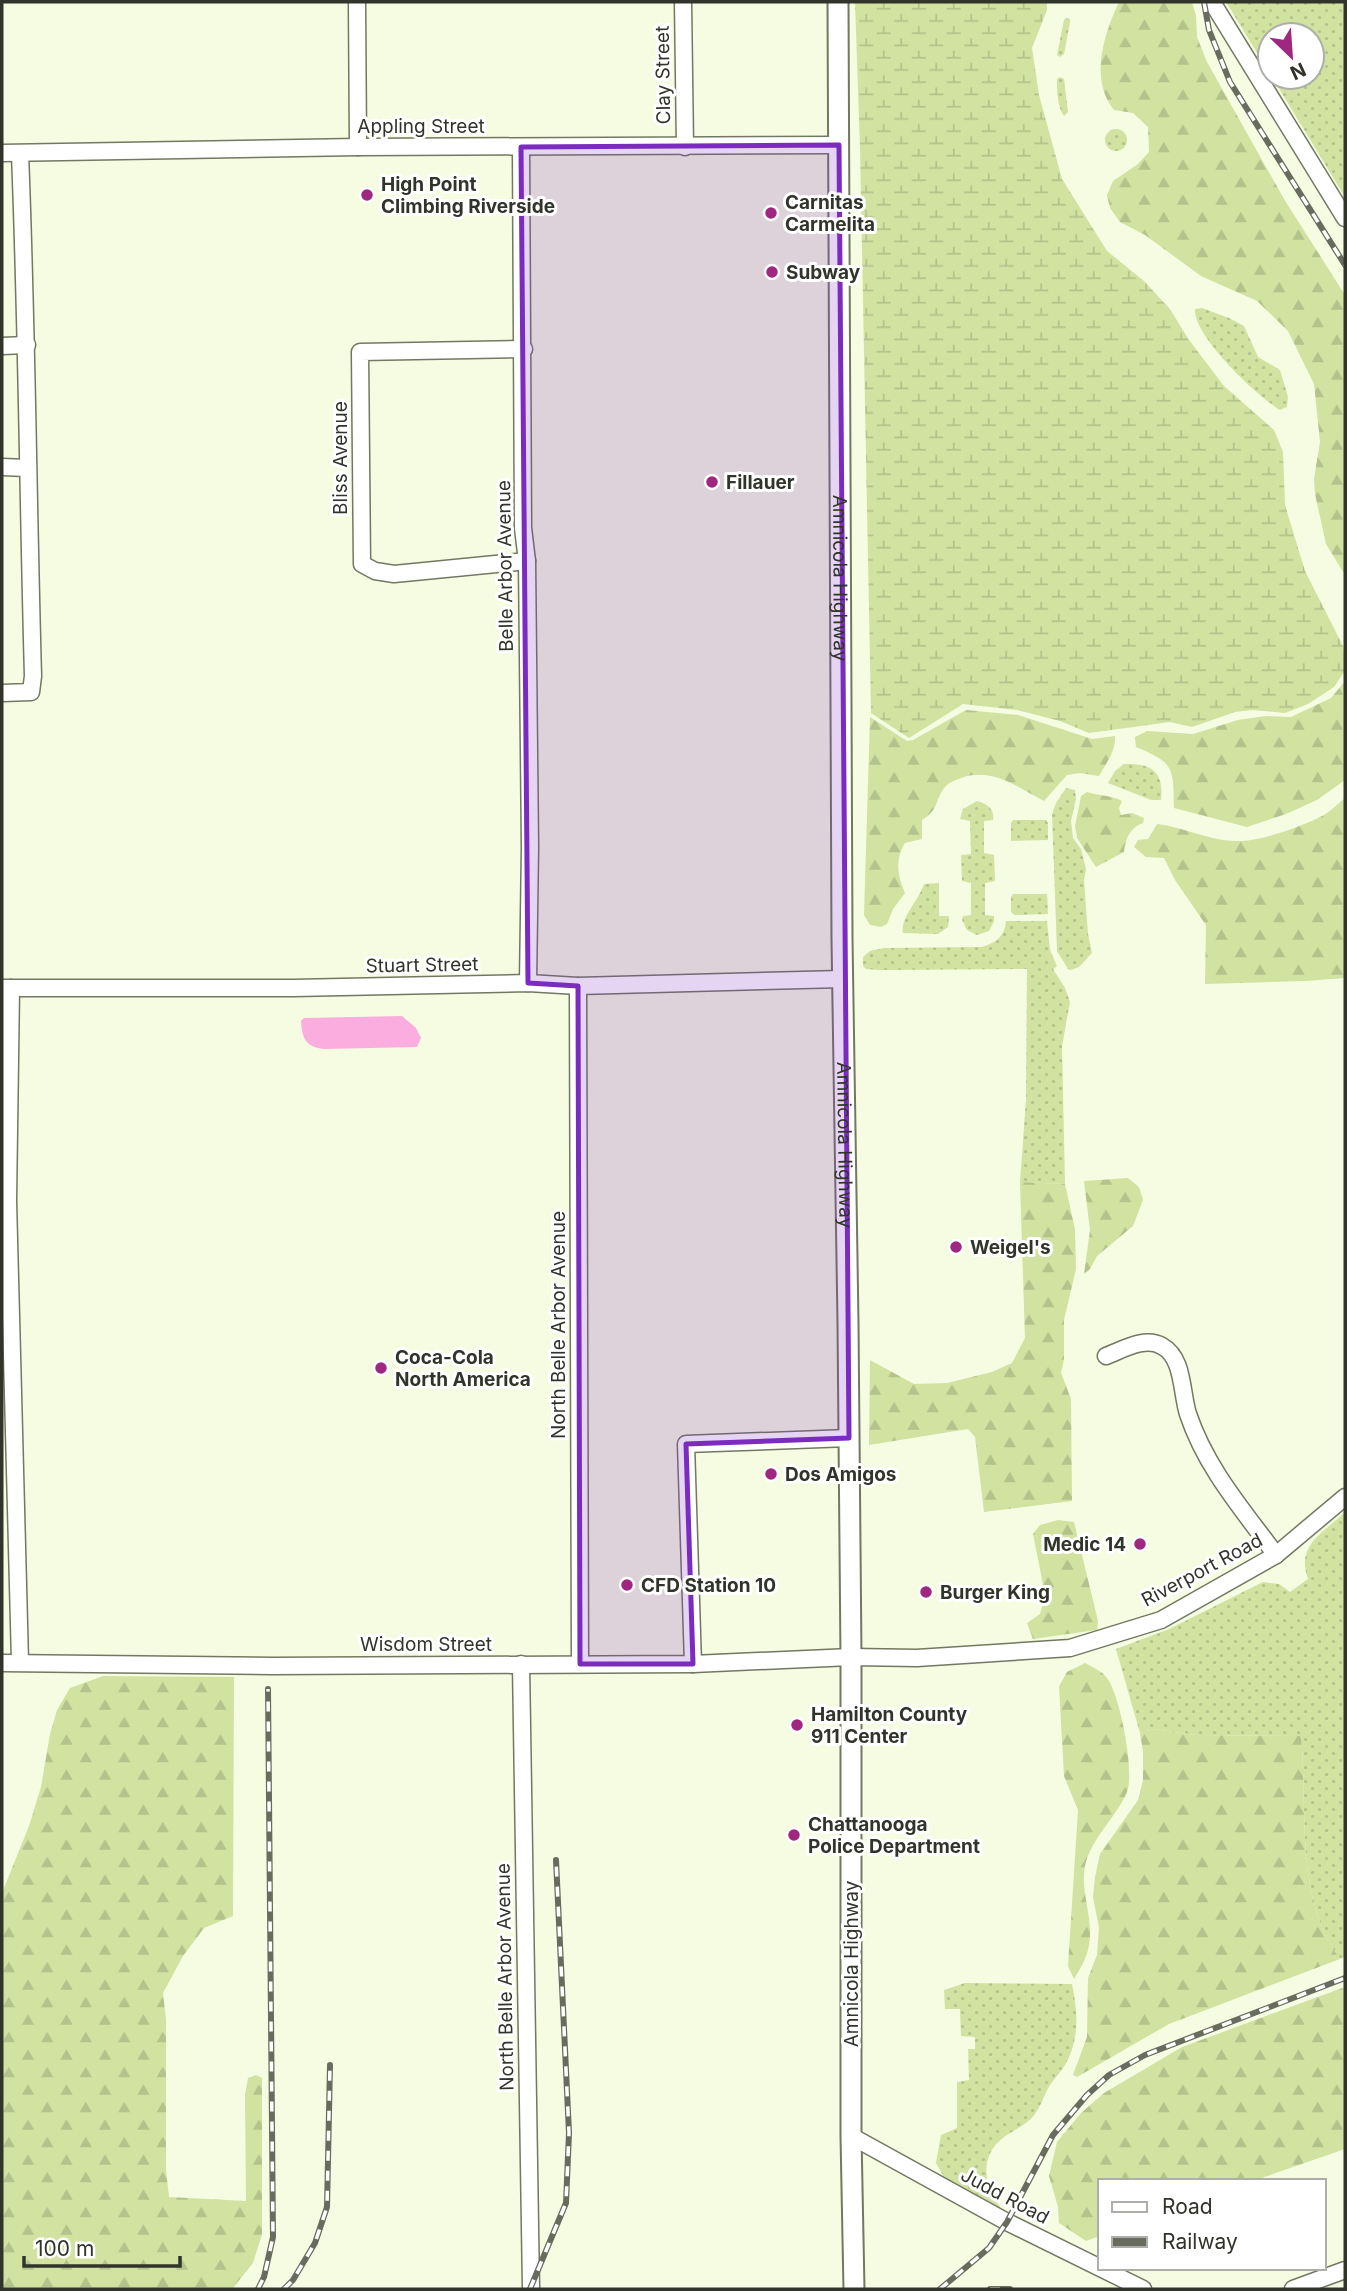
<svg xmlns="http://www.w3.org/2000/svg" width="1347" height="2291" viewBox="0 0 1347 2291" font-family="Inter,sans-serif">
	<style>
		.grass { fill: url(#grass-dots) }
		.forest { fill: url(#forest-firs) }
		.wetland { fill: url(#wetland-marsh) }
		.water { fill: #fcade0 }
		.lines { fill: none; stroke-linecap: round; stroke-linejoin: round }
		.minor-casing { stroke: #727861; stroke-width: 19 }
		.major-casing { stroke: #727861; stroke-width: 23 }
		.minor { stroke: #fff; stroke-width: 16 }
		.major { stroke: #fff; stroke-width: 19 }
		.rail-casing { stroke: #686c5e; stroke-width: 6 }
		.rail { stroke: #fff; stroke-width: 3.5; stroke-dasharray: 10; stroke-linecap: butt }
		.marked { fill: #7b2cbf; fill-opacity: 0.2; stroke: #7b2cbf; stroke-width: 5; stroke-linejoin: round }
		.poi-dot { fill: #a0277f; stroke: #fff; stroke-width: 2.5 }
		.labels { text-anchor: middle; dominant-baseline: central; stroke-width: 6; stroke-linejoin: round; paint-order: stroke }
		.street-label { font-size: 19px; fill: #31342a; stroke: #fff }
		.poi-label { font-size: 19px; font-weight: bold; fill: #31342a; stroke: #fff; text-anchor: start }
	</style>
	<defs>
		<pattern id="grass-dots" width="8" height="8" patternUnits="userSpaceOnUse" patternTransform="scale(1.75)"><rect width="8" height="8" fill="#d1e2a1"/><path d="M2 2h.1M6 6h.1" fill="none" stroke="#b4c28b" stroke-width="1.8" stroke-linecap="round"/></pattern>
		<pattern id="forest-firs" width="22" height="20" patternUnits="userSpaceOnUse" patternTransform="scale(1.75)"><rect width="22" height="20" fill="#d1e2a1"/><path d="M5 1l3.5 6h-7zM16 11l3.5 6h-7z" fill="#b4c28b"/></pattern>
		<pattern id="wetland-marsh" width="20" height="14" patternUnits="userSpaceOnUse" patternTransform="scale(1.75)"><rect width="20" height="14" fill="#d1e2a1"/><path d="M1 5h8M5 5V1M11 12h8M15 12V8" fill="none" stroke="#b4c28b"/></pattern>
	</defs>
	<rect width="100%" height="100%" fill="#f5fce2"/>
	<g class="grass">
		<polygon points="1226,2 1345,2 1345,197 1272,77 1312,77 1312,35 1270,35 1270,74"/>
		<polygon points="1066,18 1070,19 1070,22 1064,54 1060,57 1057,55 1064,20"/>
		<path d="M1060,77L1064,79L1068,112L1064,116C1057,107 1057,90 1057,79Z"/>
		<circle cx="1116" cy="140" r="11"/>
		<path d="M1202,308L1229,318L1244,326L1258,357L1280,370L1288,397L1287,407L1280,410C1257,396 1193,336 1195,309Z"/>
		<path d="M1124,764C1151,763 1164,771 1161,800H1151L1108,783L1115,771Z"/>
		<polygon points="1066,788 1075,790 1076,799 1071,821 1073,838 1081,849 1086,869 1084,880 1088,934 1092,953 1079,967 1071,970 1068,969 1057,951 1052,814 1056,803"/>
		<path d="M977,801C987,803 995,810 993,820L984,821V853L994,855L995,881L985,883V915L994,916V921L989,931L977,935L967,930L962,920L963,916L971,915V883L962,881L961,855L971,854L970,821L960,819L963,809Z"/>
		<polygon points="1013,820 1046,820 1048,823 1048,840 1011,841 1011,823"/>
		<path d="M939,883V916H949L948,927L938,934L903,933C900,918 919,900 924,884Z"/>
		<polygon points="1013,894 1047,894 1048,914 1014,915 1011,911 1011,897"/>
		<path d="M1006,921H1047L1050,950L1057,966L1053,969L1065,988L1070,1002L1062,1046L1065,1184L1020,1182L1026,1099L1027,969L880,970L866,969L863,966V957L870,951L884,948L982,947C996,943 1005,936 1006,921Z"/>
		<path d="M1345,1512V1957L1340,1959C1294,1897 1308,1809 1301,1736L1196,1735L1153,1729L1140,1733L1116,1649L1169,1629L1263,1582L1279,1584L1290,1592L1308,1579C1296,1545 1322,1534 1345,1512Z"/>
		<path d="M965,1983L1072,1984C1078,2012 1080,2043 1063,2068C1059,2074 1054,2079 1050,2085C1044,2095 1041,2106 1035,2114C1027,2125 1015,2129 1004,2137C978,2157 984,2185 1001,2208L944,2177L936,2163L941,2135L957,2128V2082L969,2080L968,2049H975V2037L961,2036L960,2009H945L944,1990Z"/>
	</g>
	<g class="forest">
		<path d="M1119,2H1192L1196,16L1197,37L1207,62L1284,199L1345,295V575L1326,544L1315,494L1314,479L1320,442L1314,384L1288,331L1257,301L1201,276L1145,235L1120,222L1110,208L1107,195L1113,181L1138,164L1149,152L1148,127L1133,113L1114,110C1089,79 1104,34 1119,2Z"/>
		<path d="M1345,681V780L1317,800L1286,814L1247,827L1174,808C1173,768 1175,763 1136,747L1135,737L1147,731L1193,734L1238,720L1266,716L1291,717L1331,698Z"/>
		<path d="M966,710L1018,715L1092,739L1115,736C1116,751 1107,762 1099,776L1080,773L1067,775L1044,801C1018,788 998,770 967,776C961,778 951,781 947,785C935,796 940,810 922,820V839L905,843C895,859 897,876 905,893L893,909L887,924L881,927L870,925L864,915L870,717L907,741L913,740Z"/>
		<path d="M1087,792C1099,796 1111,795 1122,801L1119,808L1121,815L1132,813L1144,818L1143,823C1130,827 1125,840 1124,852L1096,867L1077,838L1075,826L1081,796Z"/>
		<path d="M1345,798V978L1306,981L1205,984L1206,925L1175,880L1164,858L1146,857L1134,847L1138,840L1148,839L1157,824C1183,827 1211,841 1236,841C1259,842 1304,826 1324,815C1332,810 1339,803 1345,798Z"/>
		<polygon points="1128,1178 1139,1187 1143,1200 1133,1226 1097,1256 1090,1269 1084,1274 1090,1230 1084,1181"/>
		<polygon points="1020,1182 1065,1184 1075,1229 1076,1269 1064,1320 1064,1359 1061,1373 1071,1399 1072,1501 984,1512 975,1437 968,1429 869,1445 870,1360 914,1384 947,1383 992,1372 1012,1363 1025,1338"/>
		<polygon points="1058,1520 1074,1522 1098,1621 1097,1630 1033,1639 1027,1623 1040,1614 1045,1595 1033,1534 1040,1525"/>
		<path d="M1085,1663C1092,1667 1102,1671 1107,1678C1120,1695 1135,1772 1127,1792C1116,1818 1091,1838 1085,1866C1080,1893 1094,1919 1089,1945C1087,1958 1080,1969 1074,1979L1068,1966L1078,1810L1064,1776L1059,1686L1067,1672Z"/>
		<polygon points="103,1676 234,1677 233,1916 204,1928 183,1956 163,1993 166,2020 166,2170 169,2197 246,2201 245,2095 248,2078 256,2075 262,2078 262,2234 253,2263 232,2289 2,2289 2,1893 29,1826 41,1787 50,1734 57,1710 70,1688"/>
		<path d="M1153,1729L1196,1735L1301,1736C1308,1809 1294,1897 1340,1959L1169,2024L1077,2077L1073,2075L1087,2037L1088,1978L1097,1955L1099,1928L1093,1897L1095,1877L1100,1854L1138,1800L1143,1780V1752L1140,1733Z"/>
		<polygon points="1345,1987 1345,2149 1253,2181 1100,2181 1100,2236 1086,2241 1059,2223 1058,2207 1049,2176 1057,2142 1081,2113 1104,2093 1182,2047"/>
	</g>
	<polygon class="wetland" points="855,2 1047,2 1047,10 1032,48 1039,95 1062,179 1107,251 1144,281 1170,309 1189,340 1224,386 1274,430 1283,452 1285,505 1305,571 1343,646 1345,657 1344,672 1334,687 1308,704 1285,713 1253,710 1235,712 1192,727 1170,722 1089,733 1060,721 1017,710 963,704 909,738 871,713 860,148"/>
	<path class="water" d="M402,1016L416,1028L421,1038L417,1047L324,1049C306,1047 302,1039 301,1021L304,1018Z"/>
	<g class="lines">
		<defs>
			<g id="minor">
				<polyline points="357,2 358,147"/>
				<polyline points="683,2 685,147"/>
				<polyline points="1212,2 1345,218"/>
				<polyline points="521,147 523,528 527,561 530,847 528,983"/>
				<polyline points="2,153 358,147 839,145"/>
				<polyline points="2,346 27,345"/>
				<polyline points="524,349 360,352 362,564 375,571 394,574 527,561"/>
				<polyline points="2,467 27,468"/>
				<path d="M2,693L31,692L33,676C28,502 27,328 20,154"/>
				<polyline points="578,986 580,1664"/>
				<polyline points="2,988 294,988 528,983 578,986 842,979"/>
				<polyline points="11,988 8,1201 20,1662"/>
				<path d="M1106,1356C1122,1350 1145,1336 1162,1346C1184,1358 1181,1392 1188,1414C1206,1468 1243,1510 1276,1555"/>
				<polyline points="2,1663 272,1666 693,1664 851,1657 917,1658 1070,1648 1161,1620 1276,1555 1345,1497"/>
				<polyline points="521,1664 531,2289"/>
				<polyline points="693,1664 686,1444 849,1438"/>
				<polyline points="851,2136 1007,2222 1143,2289"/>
				<polyline points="1293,2289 1345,2270"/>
			</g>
			<g id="major">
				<path id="s1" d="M838,2L842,939L848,1323L851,1657V2136L854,2289"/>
			</g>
		</defs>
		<use href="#minor" class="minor-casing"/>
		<use href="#major" class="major-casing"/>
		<use href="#minor" class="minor"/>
		<use href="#major" class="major"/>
		<defs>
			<g id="rail">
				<polyline points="1204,2 1209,30 1230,82 1345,265"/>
				<polyline points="258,2289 264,2277 273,2237 268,1689"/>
				<polyline points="284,2289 293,2280 315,2243 327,2207 330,2065"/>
				<polyline points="530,2289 566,2203 569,2133 556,1860"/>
				<polyline points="940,2289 989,2248 1007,2222 1053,2135 1087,2095 1109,2075 1145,2055 1345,1978"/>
				<polyline points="990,2289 1010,2289"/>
			</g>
		</defs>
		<use href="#rail" class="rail-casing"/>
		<use href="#rail" class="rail"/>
	</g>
	<path class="marked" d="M839,145L849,1438L686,1444L693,1664H580L578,986L528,983L521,147Z"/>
	<g class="poi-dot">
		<circle cx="367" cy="195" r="7"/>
		<circle cx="771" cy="213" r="7"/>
		<circle cx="772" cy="272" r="7"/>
		<circle cx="712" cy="482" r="7"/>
		<circle cx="956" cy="1247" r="7"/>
		<circle cx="381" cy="1368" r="7"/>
		<circle cx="771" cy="1474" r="7"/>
		<circle cx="1140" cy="1544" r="7"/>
		<circle cx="627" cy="1585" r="7"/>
		<circle cx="926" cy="1592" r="7"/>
		<circle cx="797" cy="1725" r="7"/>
		<circle cx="794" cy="1835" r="7"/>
	</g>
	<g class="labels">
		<g class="street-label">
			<text transform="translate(663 75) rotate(-91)">Clay Street</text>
			<text x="421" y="126">Appling Street</text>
			<text transform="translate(340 458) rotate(-90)">Bliss Avenue</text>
			<text transform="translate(505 566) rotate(-91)">Belle Arbor Avenue</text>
			<text stroke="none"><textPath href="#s1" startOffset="576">Amnicola Highway</textPath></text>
			<text transform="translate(422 965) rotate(-1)">Stuart Street</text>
			<text stroke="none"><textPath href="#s1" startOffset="1143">Amnicola Highway</textPath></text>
			<text transform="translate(558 1325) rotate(-90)">North Belle Arbor Avenue</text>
			<text transform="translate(1202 1570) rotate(-28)">Riverport Road</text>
			<text x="426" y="1644">Wisdom Street</text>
			<text transform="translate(851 1964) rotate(-90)">Amnicola Highway</text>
			<text transform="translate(505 1977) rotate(-91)">North Belle Arbor Avenue</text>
			<text transform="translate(1005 2196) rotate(28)">Judd Road</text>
		</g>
		<g class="poi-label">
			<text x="381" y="184">High Point<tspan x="381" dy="22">Climbing Riverside</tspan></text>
			<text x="785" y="202">Carnitas<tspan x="785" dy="22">Carmelita</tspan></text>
			<text x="786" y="272">Subway</text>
			<text x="726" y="482">Fillauer</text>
			<text x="970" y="1247">Weigel's</text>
			<text x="395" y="1357">Coca-Cola<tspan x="395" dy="22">North America</tspan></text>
			<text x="785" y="1474">Dos Amigos</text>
			<text x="1126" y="1544" text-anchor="end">Medic 14</text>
			<text x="641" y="1585">CFD Station 10</text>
			<text x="940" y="1592">Burger King</text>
			<text x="811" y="1714">Hamilton County<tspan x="811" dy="22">911 Center</tspan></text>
			<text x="808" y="1824">Chattanooga<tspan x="808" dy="22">Police Department</tspan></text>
		</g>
	</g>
	<rect width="1347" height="2291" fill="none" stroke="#31342a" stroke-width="7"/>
	<rect x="1098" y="2179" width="228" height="91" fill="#ffffff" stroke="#adaeaa" stroke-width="2"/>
	<rect x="1112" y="2202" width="35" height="10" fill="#ffffff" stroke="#adaeaa" stroke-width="2"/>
	<text x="1162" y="2214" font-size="21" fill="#31342a">Road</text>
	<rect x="1112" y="2237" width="35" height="10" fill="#686c5e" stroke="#adaeaa" stroke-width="2"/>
	<text x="1162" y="2249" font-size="21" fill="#31342a">Railway</text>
	<g transform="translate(1291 56) rotate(155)"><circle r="33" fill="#ffffff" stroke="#adaeaa" stroke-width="2"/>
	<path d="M0-5L12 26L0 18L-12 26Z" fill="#a0277f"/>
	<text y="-10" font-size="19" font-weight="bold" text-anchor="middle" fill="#31342a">N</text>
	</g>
	<path d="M24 2256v10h156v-10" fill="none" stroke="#31342a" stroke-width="3.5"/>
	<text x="35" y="2256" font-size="21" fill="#31342a" stroke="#ffffff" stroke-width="5" paint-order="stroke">100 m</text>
</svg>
